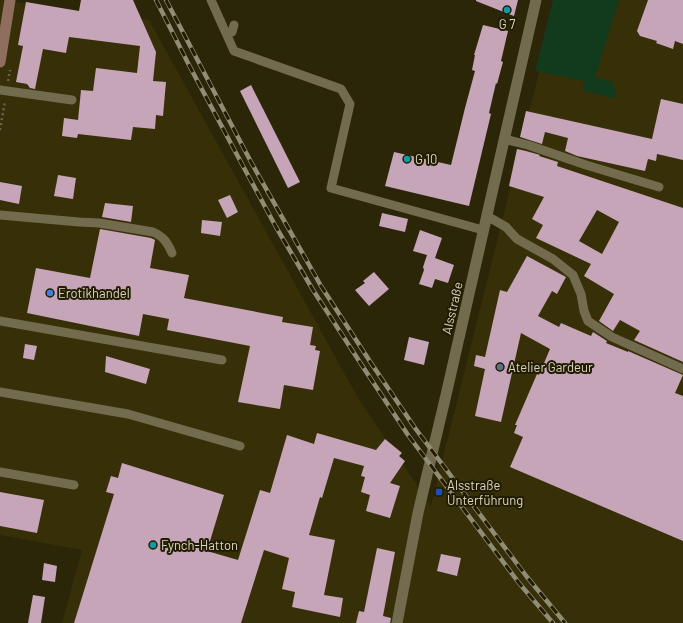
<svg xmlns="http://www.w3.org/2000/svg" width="683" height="623" viewBox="0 0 683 623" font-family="Barlow,sans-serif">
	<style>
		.built { fill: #372f08 }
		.green { fill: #123a1d }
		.building { fill: #c6a5b9; fill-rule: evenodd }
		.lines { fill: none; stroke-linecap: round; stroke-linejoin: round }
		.path { stroke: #6b654c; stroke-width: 2.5; stroke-dasharray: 2 3; stroke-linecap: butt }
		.service { stroke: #726b4d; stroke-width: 9 }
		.tertiary { stroke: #726b4d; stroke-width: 11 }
		.secondary { stroke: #906e5d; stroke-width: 11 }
		.rail-casing { stroke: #918c76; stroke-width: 4.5 }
		.rail { stroke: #221c01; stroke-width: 3; stroke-dasharray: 9; stroke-linecap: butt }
		.culture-dot { fill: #0f9aa8; stroke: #221c01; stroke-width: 1.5 }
		.shop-dot { fill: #3f7fe0; stroke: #221c01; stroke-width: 1.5 }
		.service-dot { fill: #5c6f8a; stroke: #221c01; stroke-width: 1.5 }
		.transit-dot { fill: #1a4fb4; stroke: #221c01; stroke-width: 1.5 }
		.labels { text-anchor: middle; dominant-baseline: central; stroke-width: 4; stroke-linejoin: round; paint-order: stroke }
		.poi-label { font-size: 13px; fill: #dad6c5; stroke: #221c01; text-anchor: start }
		.street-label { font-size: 13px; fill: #dad6c5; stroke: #221c01 }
	</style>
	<rect width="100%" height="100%" fill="#2c2608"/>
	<polygon class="built" points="0,0 149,20 358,398 431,506 557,0 683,0 683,623 62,623 82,550 0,535"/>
	<polygon class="green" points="553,0 619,0 595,77 613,82 616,93 615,97 612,98 582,90 584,81 535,71"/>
	<g class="building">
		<polygon points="81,0 133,0 156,52 153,81 166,82 163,116 156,115 155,129 133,127 131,140 78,134 77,138 62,136 64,118 78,120 81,90 93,91 96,68 137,73 140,46 69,37 66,53 43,49 35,89 30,88 27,84 16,82 23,46 18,45 26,2 79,11"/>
		<polygon points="476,0 518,0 514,16 476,1"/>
		<polygon points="648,0 683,0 683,44 675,41 673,49 656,43 657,41 640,36 637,31"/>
		<polygon points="483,25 508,31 501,61 503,62 497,84 496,83 489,113 491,114 469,206 385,186 394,152 451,165 465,108 475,71 472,70 475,55 474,55"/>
		<polygon points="251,85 300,182 288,188 240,91"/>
		<polygon points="661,99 683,104 683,160 657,154 656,161 648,159 645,171 577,156 565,151 568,138 545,132 542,144 520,137 526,111 652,139"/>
		<path d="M517,149L526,151L540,155L539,156L558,162L557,166L683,208V362L634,340L640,331L620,320L613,331L599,321L614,294L584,276L591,264L536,238L543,225L532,219L544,197L509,186ZM597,210L619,222L602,254L579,241Z"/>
		<polygon points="58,175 76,178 73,199 54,196"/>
		<polygon points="0,182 22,186 19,204 0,200"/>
		<polygon points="230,195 238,212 227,218 218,200"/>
		<polygon points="105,203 133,206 131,222 102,217"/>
		<polygon points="382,213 408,219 405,232 379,226"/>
		<polygon points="202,220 222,222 220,236 201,233"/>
		<polygon points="100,229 151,238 155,240 150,268 189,275 184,298 283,317 282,322 313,327 310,345 316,346 315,350 320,351 313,390 284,385 280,409 238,402 250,346 167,330 169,319 143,314 139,336 27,313 36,268 90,278"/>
		<polygon points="420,230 442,238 435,258 454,265 448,283 435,279 432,288 419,284 424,270 423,267 427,255 413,251"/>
		<polygon points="527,256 566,277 557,294 552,291 538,316 559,327 561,323 591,336 593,332 607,341 606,343 628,352 628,351 683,375 675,393 683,396 683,541 510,467 523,437 514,433 517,425 515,425 537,374 539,375 550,349 521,333 501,422 475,416 485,369 474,366 476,355 485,357 500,290 507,292"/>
		<polygon points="374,272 389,289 369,306 355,290 365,283 363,281"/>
		<polygon points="409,337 429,342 424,365 404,360"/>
		<polygon points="25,344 37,346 34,360 23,358"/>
		<polygon points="106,356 150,369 146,384 105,372"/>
		<polygon points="317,433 376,450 385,439 402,453 399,456 405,461 390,483 400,486 390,518 366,511 370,495 361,492 365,477 361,476 364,466 334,458 322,498 320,497 309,535 335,540 324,595 343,598 340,617 292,607 295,592 282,589 289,558 264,550 241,623 74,623 114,494 106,492 111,476 118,478 122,463 224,495 207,551 238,560 260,490 270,493 287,435 314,444"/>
		<polygon points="0,492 44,500 37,533 0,526"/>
		<polygon points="377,548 395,552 383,616 391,618 390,623 356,623 359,611 364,612"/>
		<polygon points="441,554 461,558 457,576 437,571"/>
		<polygon points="44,563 57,566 55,582 42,580"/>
		<polygon points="33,595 45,597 41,623 28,623"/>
	</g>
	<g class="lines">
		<g class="path">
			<polyline points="8,81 10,70"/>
			<polyline points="0,130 5,101"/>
		</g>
		<g class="service">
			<polyline points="211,0 234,51 341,89 350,104 331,188 483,230"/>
			<polyline points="232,32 234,25"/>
			<polyline points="0,90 72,100"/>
			<polyline points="504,139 528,145 586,165 659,187"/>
			<path d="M0,215L79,222L99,223L153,232C164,237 167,242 172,253"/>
			<polyline points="487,216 506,227 517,239 553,259 573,275 581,294 584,311 588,321 612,337 683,369"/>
			<polyline points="0,321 222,360"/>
			<polyline points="0,392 128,414 240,446"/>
			<polyline points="0,472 74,485"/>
		</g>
		<polyline class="tertiary" points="397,623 418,513 446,395 536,0"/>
		<polyline class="secondary" points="0,62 10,0"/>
		<defs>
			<g id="rail">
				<polyline points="156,0 190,67 243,166 276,227 313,290 363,367 408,435 519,583 553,623"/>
				<polyline points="166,0 251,162 321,286 371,363 415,428 527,577 565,623"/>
			</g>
		</defs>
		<use href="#rail" class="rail-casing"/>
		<use href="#rail" class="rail"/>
	</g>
	<g class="culture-dot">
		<circle cx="507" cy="10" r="4"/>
		<circle cx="407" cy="159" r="4"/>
		<circle cx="153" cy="545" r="4"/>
	</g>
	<circle class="shop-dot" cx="50" cy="293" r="4"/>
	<circle class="service-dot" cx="500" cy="367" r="4"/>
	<rect class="transit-dot" x="435" y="488" width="8" height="8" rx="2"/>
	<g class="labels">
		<g class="poi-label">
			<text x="507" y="24" text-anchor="middle">G 7</text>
			<text x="415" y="159">G 10</text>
			<text x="58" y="293">Erotikhandel</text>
			<text x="508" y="367">Atelier Gardeur</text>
			<text x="447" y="485">Alsstraße<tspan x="447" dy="15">Unterführung</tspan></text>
			<text x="161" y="545">Fynch-Hatton</text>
		</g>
		<g class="street-label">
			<text transform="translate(452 308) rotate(-77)">Alsstraße</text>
		</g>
	</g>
</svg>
